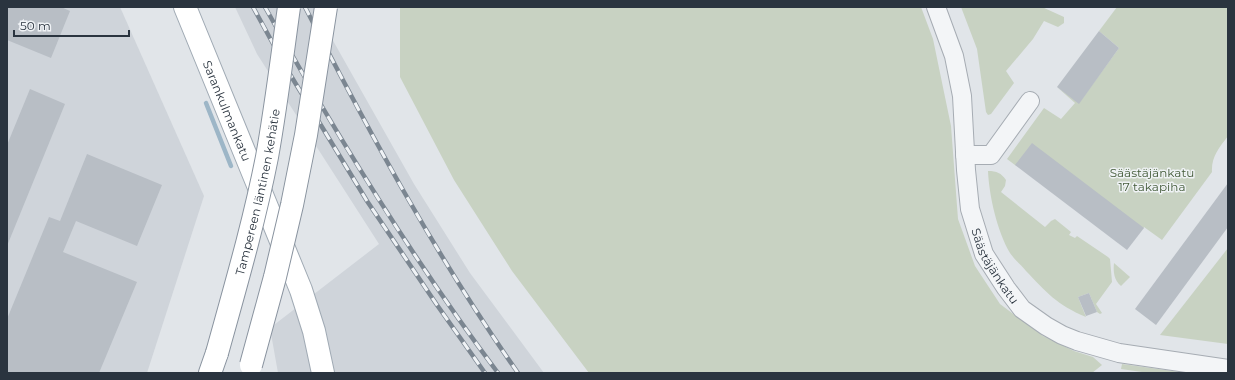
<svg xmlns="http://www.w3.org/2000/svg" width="1235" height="380" viewBox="0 0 1235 380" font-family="Montserrat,sans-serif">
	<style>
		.built { fill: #cfd4da }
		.green { fill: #c8d2c2 }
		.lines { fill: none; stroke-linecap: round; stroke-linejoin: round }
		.stream { stroke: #9db6c7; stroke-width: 4.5 }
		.building { fill: #b8bec5 }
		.minor-casing { stroke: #a6acb3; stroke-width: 20 }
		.major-casing { stroke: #a0aab4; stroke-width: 24 }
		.highway-casing { stroke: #89939f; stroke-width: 24 }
		.minor { stroke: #f3f5f7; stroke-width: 18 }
		.major { stroke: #fff; stroke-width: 22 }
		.highway { stroke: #fff; stroke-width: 22 }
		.rail-casing { stroke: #7b8691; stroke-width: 4.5 }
		.rail { stroke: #f0f3f6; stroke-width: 3; stroke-dasharray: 9; stroke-linecap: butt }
		.highway-bridge-casing { stroke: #89939f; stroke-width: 24; stroke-linecap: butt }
		.highway-bridge { stroke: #fff; stroke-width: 22 }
		.labels { text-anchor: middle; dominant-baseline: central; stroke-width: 3; stroke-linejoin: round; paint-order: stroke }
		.street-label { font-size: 12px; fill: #2a343f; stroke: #f0f3f6 }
		.park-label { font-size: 12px; fill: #425a38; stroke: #f0f3f6 }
	</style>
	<rect width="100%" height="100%" fill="#e1e5e9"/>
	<g class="built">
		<polygon points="7,7 120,7 204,196 147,373 7,373"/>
		<polygon points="235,7 314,7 414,184 470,273 544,373 278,373 270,328 379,244 257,54"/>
	</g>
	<g class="green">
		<polygon points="400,7 921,7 933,39 951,126 958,219 975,266 1000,304 1043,336 1074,351 1093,357 1102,365 1092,373 589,373 512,271 454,180 400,77"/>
		<polygon points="961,7 1042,7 1064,17 1064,23 1058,27 1044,21 1033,39 1006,71 1014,83 991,114 988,115 986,112 977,49"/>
		<path d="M1117,7H1228V136C1219,148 1211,157 1212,172L1162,240L1144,227V228L1015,165L1007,159L1044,108L1061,119L1075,103L1057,87L1079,103L1119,48L1099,31Z"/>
		<path d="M988,171C997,171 1001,173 1006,180L1005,186L1001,192L1045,227L1051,221L1055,219L1071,232L1069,235L1075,238L1077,236L1108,257L1110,259L1112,282L1096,304L1102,313L1100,314L1097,312L1089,293L1078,297L1086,317C1057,305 1046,292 1026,271C1021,265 1014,259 1010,253C997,231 989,195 988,171Z"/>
		<polygon points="1228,248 1228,344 1160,335"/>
		<path d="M1114,263L1130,277L1121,286C1114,280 1113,272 1114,263Z"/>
		<polygon points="1122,364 1187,373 1149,373 1121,369"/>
	</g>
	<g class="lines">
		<polyline class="stream" points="206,103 231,166"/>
	</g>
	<g class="building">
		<polygon points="7,7 61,7 70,11 51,58 7,40"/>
		<polygon points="1099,31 1119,48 1079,104 1057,87"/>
		<polygon points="30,89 65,104 7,246 7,145"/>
		<polygon points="1032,143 1144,228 1127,250 1015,165"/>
		<polygon points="87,154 162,185 137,246 76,221 63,252 137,282 99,373 7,373 7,319 49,217 60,221"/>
		<polygon points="1228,183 1228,227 1156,325 1135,309"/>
		<polygon points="1089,293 1097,312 1086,316 1078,297"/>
	</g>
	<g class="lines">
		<defs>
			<g id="minor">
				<path id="s1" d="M936,7L954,56L962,96L966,170L970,209L984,254L1006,288L1022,309L1046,326L1062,335L1077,341L1119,353L1228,369"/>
				<polyline points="965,155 991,155 1030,101"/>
			</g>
			<g id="major">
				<path id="s2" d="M185,7L301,290L314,331L323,373"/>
			</g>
			<polyline id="highway" points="210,373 217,353"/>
		</defs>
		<use href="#minor" class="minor-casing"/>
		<use href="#major" class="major-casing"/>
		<use href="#highway" class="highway-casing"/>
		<use href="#minor" class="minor"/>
		<use href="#major" class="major"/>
		<use href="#highway" class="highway"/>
		<defs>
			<g id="rail">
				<polyline points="253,7 288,71 367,201 437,305 485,373"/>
				<path d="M265,7C335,133 411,257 498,373"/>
				<path d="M305,7C370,134 436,256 518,373"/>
			</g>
		</defs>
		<use href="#rail" class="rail-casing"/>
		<use href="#rail" class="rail"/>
		<defs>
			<g id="highway-bridge">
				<path id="s3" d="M217,353C235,288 254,223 267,157C276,107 282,57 289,7"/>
				<polyline points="251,365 275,277 292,205 306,135 326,7"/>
			</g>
		</defs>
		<use href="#highway-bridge" class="highway-bridge-casing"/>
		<use href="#highway-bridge" class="highway-bridge"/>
	</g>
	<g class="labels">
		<g class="street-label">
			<text stroke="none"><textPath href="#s2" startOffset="112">Sarankulmankatu</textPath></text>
			<text stroke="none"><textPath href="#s3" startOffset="166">Tampereen läntinen kehätie</textPath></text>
			<text stroke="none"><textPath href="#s1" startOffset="269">Säästäjänkatu</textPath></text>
		</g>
		<g class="park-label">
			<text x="1152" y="172">Säästäjänkatu<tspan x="1152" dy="14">17 takapiha</tspan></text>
		</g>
	</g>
	<rect width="1235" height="380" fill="none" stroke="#2a343f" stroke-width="16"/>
	<path d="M14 30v6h115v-6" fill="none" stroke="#2a343f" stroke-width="2"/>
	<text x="20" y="30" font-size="12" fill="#2a343f" stroke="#f0f3f6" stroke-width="3" paint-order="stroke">50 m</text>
</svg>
